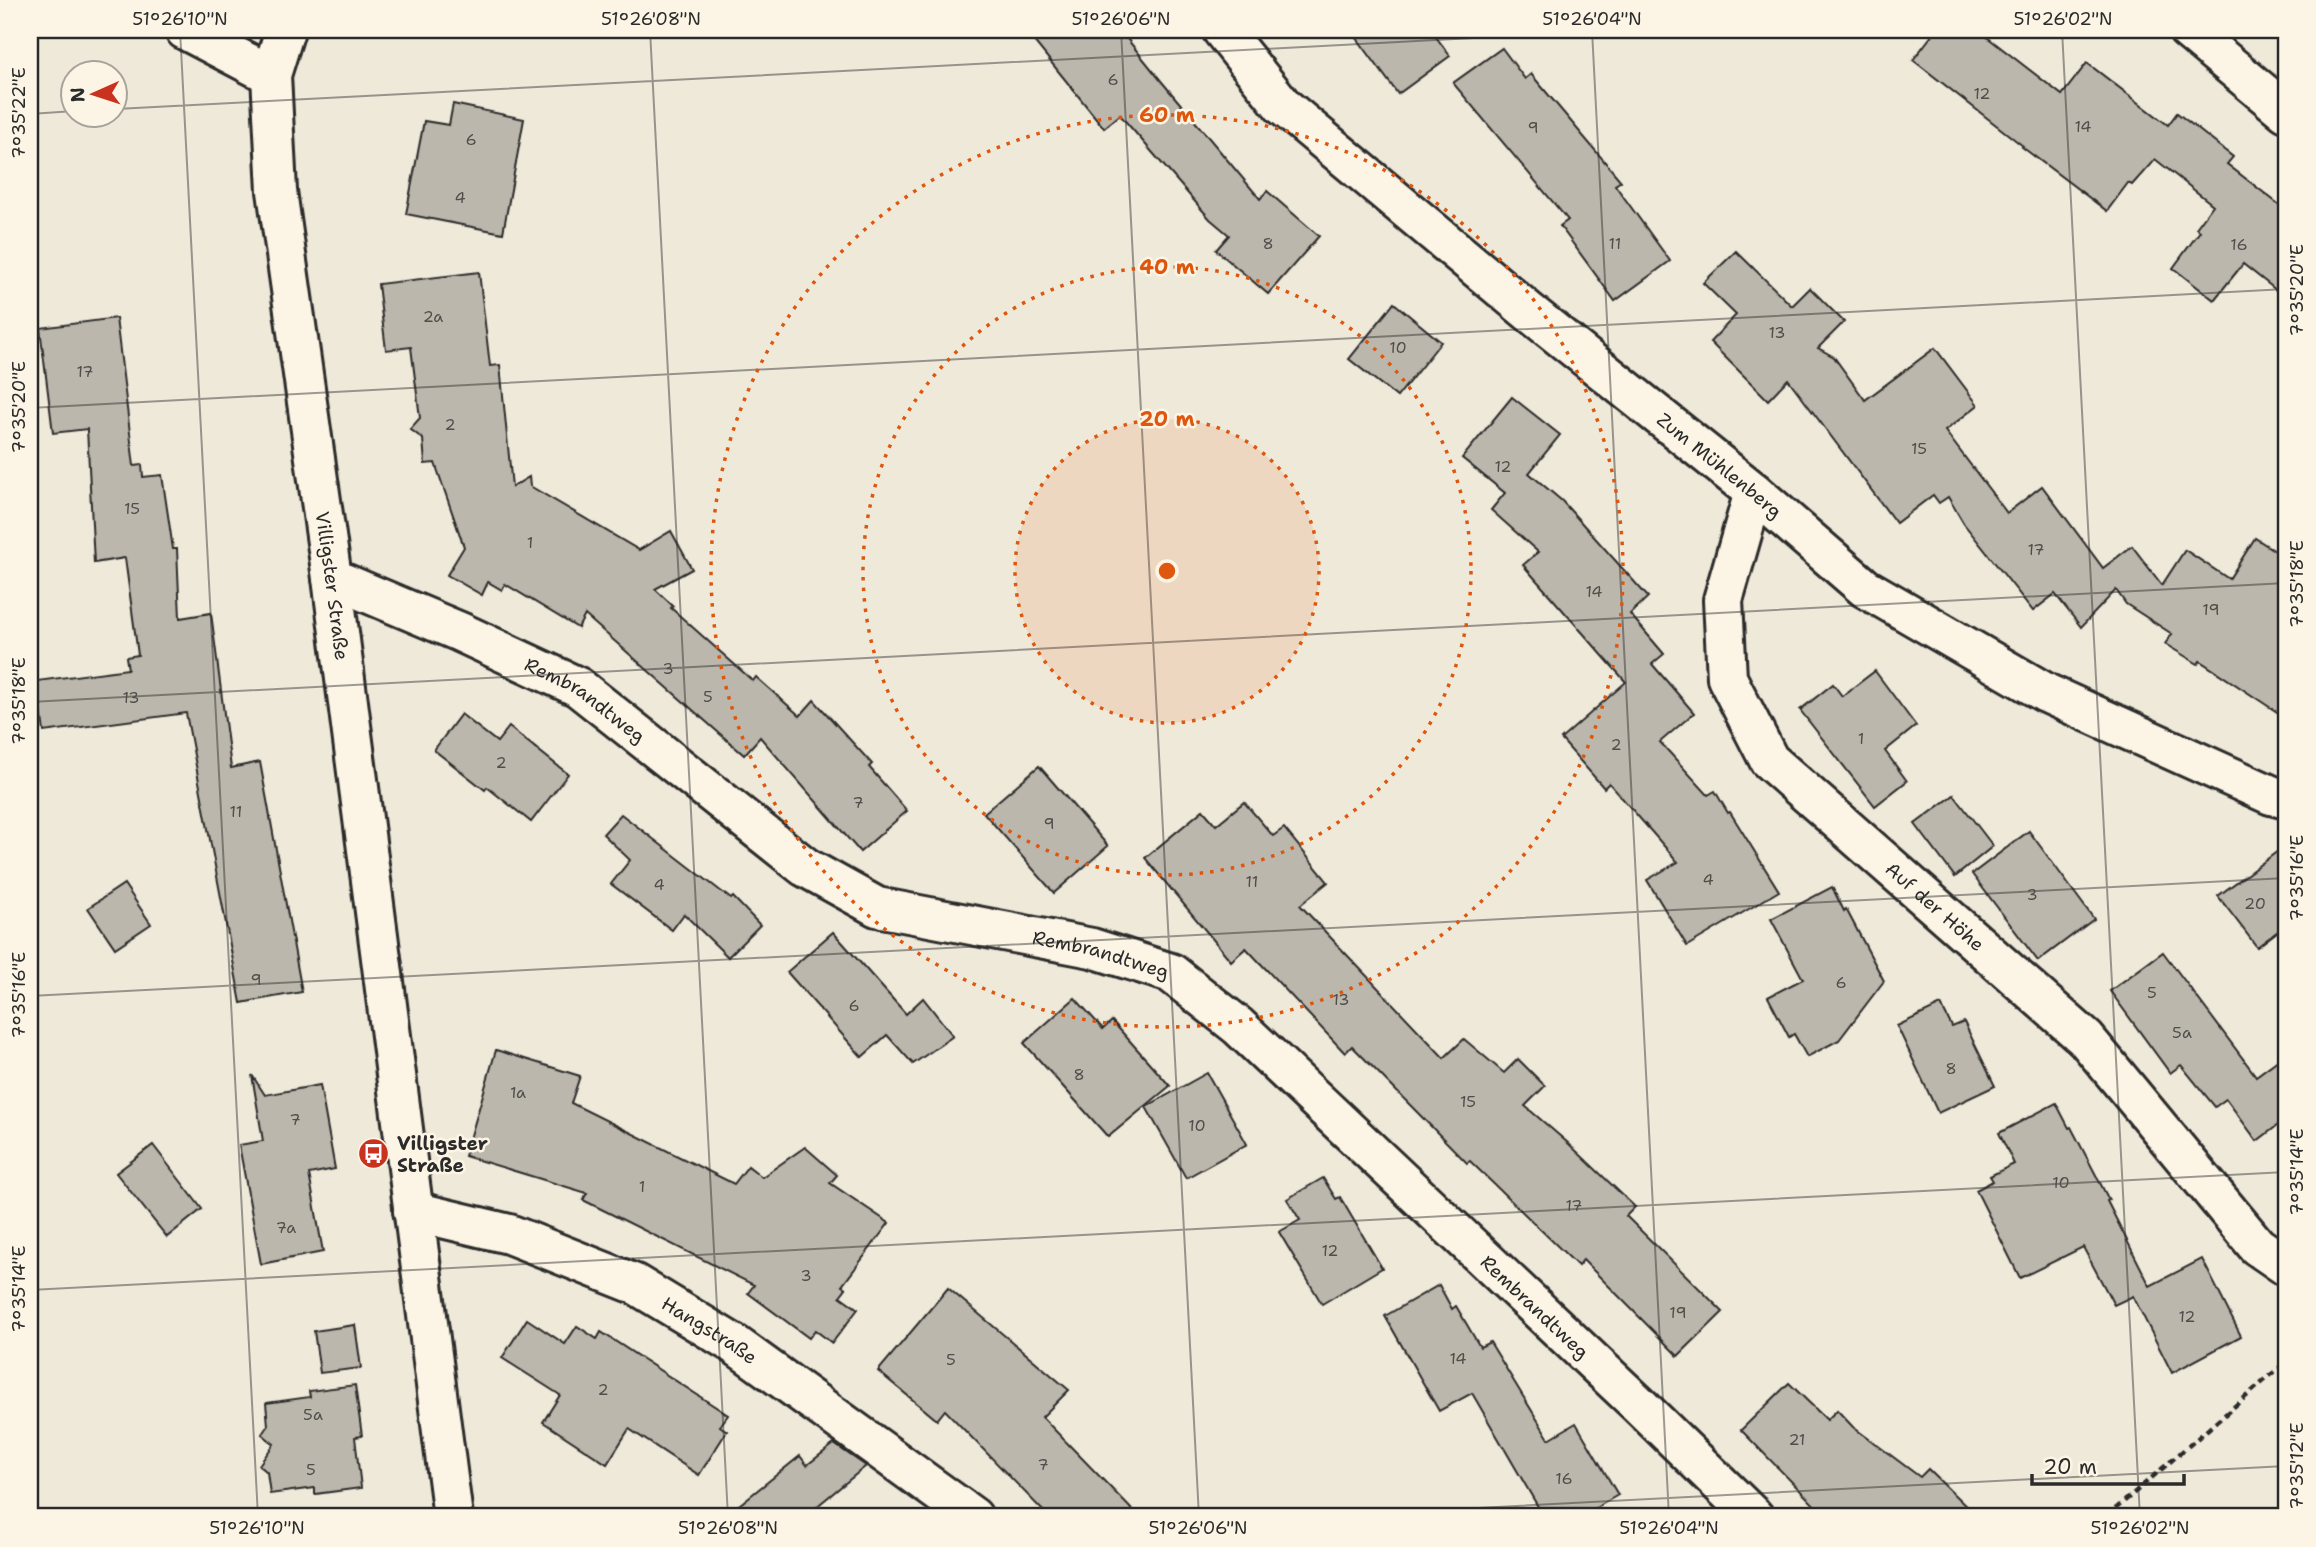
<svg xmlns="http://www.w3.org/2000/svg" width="2316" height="1547" viewBox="0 0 2316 1547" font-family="'Shantell Sans',sans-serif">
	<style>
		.building { fill: #bcb7ac; stroke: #2b2b2b; stroke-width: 2 }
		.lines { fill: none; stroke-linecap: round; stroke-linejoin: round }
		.minor-casing { stroke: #2b2b2b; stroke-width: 44 }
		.path { stroke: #2b2b2b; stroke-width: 4.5; stroke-dasharray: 7 5; stroke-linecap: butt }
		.minor { stroke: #fcf5e5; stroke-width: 38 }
		.ticks { fill: none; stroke: #2b2b2b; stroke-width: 2; stroke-opacity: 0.45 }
		.ring { fill: none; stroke: #df570e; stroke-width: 3.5; stroke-dasharray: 3.5 7 }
		.labels { text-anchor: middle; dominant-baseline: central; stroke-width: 5; stroke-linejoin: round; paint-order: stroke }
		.number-label { font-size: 16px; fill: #4f4e4b }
		.street-label { font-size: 19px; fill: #2b2b2b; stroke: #fcf5e5 }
		.poi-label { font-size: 19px; font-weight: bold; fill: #2b2b2b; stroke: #fcf5e5; text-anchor: start }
		.centre { fill: #df570e; stroke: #fcf5e5; stroke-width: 3.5 }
		.ring-label { font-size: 21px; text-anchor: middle; font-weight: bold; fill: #df570e; stroke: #fcf5e5; stroke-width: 5; stroke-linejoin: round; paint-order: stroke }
		.neatline { fill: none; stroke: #2b2b2b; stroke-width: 2.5 }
		.ticks-label { font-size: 18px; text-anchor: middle; fill: #2b2b2b }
	</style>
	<rect width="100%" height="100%" fill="#efe9da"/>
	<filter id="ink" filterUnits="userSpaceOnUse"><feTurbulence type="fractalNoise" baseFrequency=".0143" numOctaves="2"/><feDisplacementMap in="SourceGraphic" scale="14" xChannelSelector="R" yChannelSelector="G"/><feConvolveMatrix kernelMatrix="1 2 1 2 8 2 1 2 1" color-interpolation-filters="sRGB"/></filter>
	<g filter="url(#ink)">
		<g class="building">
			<polygon points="1025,30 1120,30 1162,82 1260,199 1267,191 1319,236 1268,294 1216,250 1229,235 1210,219 1120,115 1104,128"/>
			<polygon points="1351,30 1431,30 1450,56 1398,94"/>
			<polygon points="1936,30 1978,30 2062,95 2087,63 2168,125 2177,113 2199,130 2233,157 2227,164 2286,210 2286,298 2243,264 2214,300 2173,268 2200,231 2196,228 2213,205 2155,159 2132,185 2128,183 2107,211 2022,147 2023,146 1913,60"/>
			<polygon points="1502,48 1525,79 1531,74 1621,181 1615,185 1670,261 1615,301 1560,226 1568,220 1453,83"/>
			<polygon points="453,104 524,119 503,233 406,214 424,121 449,125"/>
			<polygon points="1736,251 1792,306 1810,288 1844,322 1818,348 1834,357 1865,400 1935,348 1978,405 1945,431 2007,513 2042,486 2103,568 2132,546 2162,585 2185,550 2229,579 2255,538 2286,558 2286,718 2200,661 2198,664 2165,644 2172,634 2126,604 2116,590 2081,627 2055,594 2033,611 1964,524 1948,497 1939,503 1933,495 1896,523 1788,379 1768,400 1710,342 1736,315 1703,283"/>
			<polygon points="479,272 490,366 500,365 512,487 529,477 530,486 639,550 671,531 692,569 655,589 673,606 671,608 753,681 756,677 800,716 814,700 872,764 869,767 907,811 860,852 760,737 744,755 585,615 578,628 505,584 502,590 488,582 482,595 447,575 464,547 435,463 425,464 423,439 410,429 420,418 411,347 386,350 378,284"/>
			<polygon points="1394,303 1441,342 1397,397 1349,359"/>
			<polygon points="116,318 134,466 142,465 143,477 162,475 173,549 177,549 180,618 211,613 231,768 260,762 302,992 241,1003 186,713 44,732 37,681 128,669 126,657 138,655 125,558 94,563 87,429 53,433 40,328"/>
			<polygon points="1512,397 1560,435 1529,473 1562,501 1648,597 1630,614 1664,654 1652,664 1694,713 1660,742 1708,795 1715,791 1728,813 1730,812 1779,891 1687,946 1647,880 1678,862 1609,783 1604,788 1561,739 1626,682 1523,565 1538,552 1491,510 1505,493 1462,458"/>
			<polygon points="1875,671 1916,726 1885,751 1907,781 1875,806 1800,710 1833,684 1842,696"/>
			<polygon points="461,714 497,742 509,727 568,774 531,822 487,787 485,790 434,750"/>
			<polygon points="1039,766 1108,846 1054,893 984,813"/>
			<polygon points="1954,795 1993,846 1955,877 1915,824"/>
			<polygon points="1244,802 1273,836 1284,828 1328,882 1300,905 1444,1058 1464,1039 1504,1073 1518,1059 1545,1086 1525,1106 1568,1143 1635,1207 1626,1216 1723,1312 1678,1356 1583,1260 1578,1266 1470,1161 1467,1163 1352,1046 1345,1053 1246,948 1231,961 1145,858 1203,810 1216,825"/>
			<polygon points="621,814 731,899 733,897 760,925 728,957 684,914 672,930 611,884 630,860 603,834"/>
			<polygon points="2029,831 2094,919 2038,961 1972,874"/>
			<polygon points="2286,845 2286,925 2257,947 2218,896"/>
			<polygon points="124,884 151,924 115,948 88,908"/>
			<polygon points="1832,887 1844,911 1846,909 1884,981 1839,1040 1807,1057 1794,1034 1789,1037 1768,997 1803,979 1771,919"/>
			<polygon points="833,932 906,1014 923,998 953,1036 913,1064 887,1035 862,1057 787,972"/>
			<polygon points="2163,952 2256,1076 2286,1054 2286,1119 2257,1141 2226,1099 2215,1107 2181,1065 2170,1073 2110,991"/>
			<polygon points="1075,998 1103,1029 1112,1021 1170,1086 1108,1137 1024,1043"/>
			<polygon points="1941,1005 1952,1027 1964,1022 1995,1086 1938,1113 1897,1026"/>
			<polygon points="496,1050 580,1076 571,1103 734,1184 748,1166 762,1177 805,1147 837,1175 830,1183 889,1223 842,1286 846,1288 840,1296 858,1309 832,1343 815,1330 809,1338 748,1293 754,1285 583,1200 587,1193 465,1156"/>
			<polygon points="1207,1073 1247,1144 1186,1178 1146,1107"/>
			<polygon points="252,1075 265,1095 320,1085 335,1169 309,1174 323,1252 261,1264 239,1145 263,1141"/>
			<polygon points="2056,1103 2069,1128 2071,1127 2109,1200 2107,1201 2150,1286 2202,1259 2241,1336 2172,1373 2133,1296 2114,1305 2083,1247 2020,1278 1976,1190 1993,1181 1990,1176 2014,1164 1999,1133"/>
			<polygon points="153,1145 202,1209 167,1237 116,1173"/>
			<polygon points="1323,1178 1336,1199 1340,1197 1382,1268 1322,1304 1279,1232 1300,1220 1287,1199"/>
			<polygon points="1439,1285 1452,1309 1456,1306 1480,1347 1490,1342 1549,1439 1576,1423 1618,1495 1580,1517 1544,1517 1472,1393 1439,1411 1385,1316"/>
			<polygon points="948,1288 1069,1390 1042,1417 1139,1517 1049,1517 945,1410 937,1420 878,1371"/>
			<polygon points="527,1319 565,1344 577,1326 597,1339 601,1332 728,1415 720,1426 727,1431 699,1475 629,1429 607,1464 543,1422 560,1395 502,1358"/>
			<polygon points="355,1325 361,1368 320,1373 314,1331"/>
			<polygon points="1789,1383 1827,1420 1837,1410 1853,1427 1920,1477 1928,1469 1977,1517 1826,1517 1741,1430"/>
			<polygon points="355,1385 362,1436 355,1437 361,1488 315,1494 315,1488 270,1494 267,1472 259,1465 274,1444 262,1434 268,1425 266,1403 310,1397 309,1391"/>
			<polygon points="834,1444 866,1466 804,1517 724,1517 800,1456 807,1465"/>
		</g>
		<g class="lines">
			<defs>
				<g id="minor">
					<polyline points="185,30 271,75"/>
					<path id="s1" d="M285,30L271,75L277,191L332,578L453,1517"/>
					<path id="s2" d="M1222,30L1283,106L1528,311L1754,492L1865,588L2046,693L2271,795L2286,799"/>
					<polyline points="2188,30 2286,112"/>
					<path id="s3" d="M1754,492L1723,600L1727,678L1769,760L2086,1039L2257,1246L2286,1266"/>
					<path id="s4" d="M332,578L460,632L578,687L805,867L877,907L1092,948L1171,973L1238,1026L1638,1404L1754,1517"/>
					<path id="s5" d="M413,1211L509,1234L635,1284L734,1344L973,1517"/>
				</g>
			</defs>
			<use href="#minor" class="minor-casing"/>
			<polyline class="path" points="2106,1517 2286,1362"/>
			<use href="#minor" class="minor"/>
		</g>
	</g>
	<path class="ticks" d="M180,30L258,1517M650,30L728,1517M1121,30L1199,1517M1592,30L1669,1517M2062,30L2140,1517M116,109L1628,30M30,114L74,111M30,408L2286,289M30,702L2286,583M30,996L2286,878M30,1290L2286,1172M1303,1517L2286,1466"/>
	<circle cx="1167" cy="571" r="152" fill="#df570e" fill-opacity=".12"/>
	<g class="ring">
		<circle cx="1167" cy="571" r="152"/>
		<circle cx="1167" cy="571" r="304"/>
		<circle cx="1167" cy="571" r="456"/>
	</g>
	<defs>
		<symbol id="bus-disc" viewBox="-11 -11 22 22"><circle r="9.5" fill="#c8321e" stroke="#fcf5e5"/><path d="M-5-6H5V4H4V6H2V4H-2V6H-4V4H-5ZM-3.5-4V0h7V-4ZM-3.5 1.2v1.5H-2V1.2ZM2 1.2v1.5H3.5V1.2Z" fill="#fff"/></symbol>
	</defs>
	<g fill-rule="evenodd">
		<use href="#bus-disc" x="356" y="1136" width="35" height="35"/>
	</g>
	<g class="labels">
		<g class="number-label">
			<text x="1113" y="79">6</text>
			<text x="1982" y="93">12</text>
			<text x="2083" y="126">14</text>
			<text x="1533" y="127">9</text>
			<text x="471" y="139">6</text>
			<text x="460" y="197">4</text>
			<text x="1268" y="243">8</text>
			<text x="1615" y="243">11</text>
			<text x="2239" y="244">16</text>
			<text x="433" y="316">2a</text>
			<text x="1777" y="332">13</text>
			<text x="1398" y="347">10</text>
			<text x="85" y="371">17</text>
			<text x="450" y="424">2</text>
			<text x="1919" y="448">15</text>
			<text x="1503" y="466">12</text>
			<text x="132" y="508">15</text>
			<text x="530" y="542">1</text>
			<text x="2036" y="549">17</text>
			<text x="1594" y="591">14</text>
			<text x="2211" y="609">19</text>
			<text x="668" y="668">3</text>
			<text x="708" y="696">5</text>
			<text x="131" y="697">13</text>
			<text x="1861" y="738">1</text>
			<text x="1616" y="744">2</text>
			<text x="501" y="762">2</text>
			<text x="858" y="802">7</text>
			<text x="236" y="811">11</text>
			<text x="1049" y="823">9</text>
			<text x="1708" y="879">4</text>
			<text x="1252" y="881">11</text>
			<text x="659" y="884">4</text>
			<text x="2032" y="894">3</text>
			<text x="2255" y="903">20</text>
			<text x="256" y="979">9</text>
			<text x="1841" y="982">6</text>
			<text x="2152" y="992">5</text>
			<text x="1341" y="999">13</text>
			<text x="854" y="1005">6</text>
			<text x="2182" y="1032">5a</text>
			<text x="1951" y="1068">8</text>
			<text x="1079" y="1074">8</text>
			<text x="518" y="1092">1a</text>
			<text x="1468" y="1101">15</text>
			<text x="295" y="1119">7</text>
			<text x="1197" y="1125">10</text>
			<text x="2061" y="1182">10</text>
			<text x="642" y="1186">1</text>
			<text x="1574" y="1205">17</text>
			<text x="286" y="1227">7a</text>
			<text x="1330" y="1250">12</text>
			<text x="806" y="1275">3</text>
			<text x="1678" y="1312">19</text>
			<text x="2187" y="1316">12</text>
			<text x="1458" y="1358">14</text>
			<text x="951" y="1359">5</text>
			<text x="603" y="1389">2</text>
			<text x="313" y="1414">5a</text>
			<text x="1797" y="1439">21</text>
			<text x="1043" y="1464">7</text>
			<text x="311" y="1469">5</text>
			<text x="1564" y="1478">16</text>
		</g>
		<g class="street-label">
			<text stroke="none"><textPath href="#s2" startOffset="663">Zum Mühlenberg</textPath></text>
			<text stroke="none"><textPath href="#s1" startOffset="562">Villigster Straße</textPath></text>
			<text stroke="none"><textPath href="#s4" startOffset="282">Rembrandtweg</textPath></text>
			<text stroke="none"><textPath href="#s3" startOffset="504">Auf der Höhe</textPath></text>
			<text stroke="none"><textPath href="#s4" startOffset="870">Rembrandtweg</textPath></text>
			<text stroke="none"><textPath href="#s4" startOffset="1437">Rembrandtweg</textPath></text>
			<text stroke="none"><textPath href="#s5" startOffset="322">Hangstraße</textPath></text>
		</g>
		<g class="poi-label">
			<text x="397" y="1143">Villigster<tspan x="397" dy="22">Straße</tspan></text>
		</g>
	</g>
	<circle cx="1167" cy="571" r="10" class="centre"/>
	<g class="ring-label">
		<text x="1167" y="122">60 m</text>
		<text x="1167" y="274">40 m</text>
		<text x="1167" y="426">20 m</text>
	</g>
	<rect width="2316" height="1547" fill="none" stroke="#fcf5e5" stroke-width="77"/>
	<g transform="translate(94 94) rotate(267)"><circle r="33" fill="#fcf5e5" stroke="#a8a49b" stroke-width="2"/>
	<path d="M0-5L12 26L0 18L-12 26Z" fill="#c8321e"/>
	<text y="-10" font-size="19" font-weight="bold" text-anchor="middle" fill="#2b2b2b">N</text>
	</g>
	<path d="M2032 1474v10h152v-10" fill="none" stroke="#2b2b2b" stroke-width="3.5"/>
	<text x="2043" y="1474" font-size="21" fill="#2b2b2b" stroke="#fcf5e5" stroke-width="5" paint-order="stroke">20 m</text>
	<rect x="38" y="38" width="2240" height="1470" class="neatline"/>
	<g class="ticks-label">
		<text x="180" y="25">51°26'10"N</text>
		<text x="651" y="25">51°26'08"N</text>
		<text x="1121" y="25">51°26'06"N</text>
		<text x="1592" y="25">51°26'04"N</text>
		<text x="2063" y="25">51°26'02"N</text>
		<text transform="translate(19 113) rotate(-90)" y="6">7°35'22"E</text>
		<text transform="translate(2297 290) rotate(-90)" y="6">7°35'20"E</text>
		<text transform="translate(19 407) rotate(-90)" y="6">7°35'20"E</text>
		<text transform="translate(2297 584) rotate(-90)" y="6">7°35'18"E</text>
		<text transform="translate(19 701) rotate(-90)" y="6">7°35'18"E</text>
		<text transform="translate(2297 878) rotate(-90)" y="6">7°35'16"E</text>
		<text transform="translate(19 995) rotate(-90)" y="6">7°35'16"E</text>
		<text transform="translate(2297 1172) rotate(-90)" y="6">7°35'14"E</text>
		<text transform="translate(19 1289) rotate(-90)" y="6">7°35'14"E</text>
		<text transform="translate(2297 1466) rotate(-90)" y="6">7°35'12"E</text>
		<text x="257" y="1534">51°26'10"N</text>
		<text x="728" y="1534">51°26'08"N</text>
		<text x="1198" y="1534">51°26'06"N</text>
		<text x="1669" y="1534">51°26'04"N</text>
		<text x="2140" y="1534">51°26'02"N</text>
	</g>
</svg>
